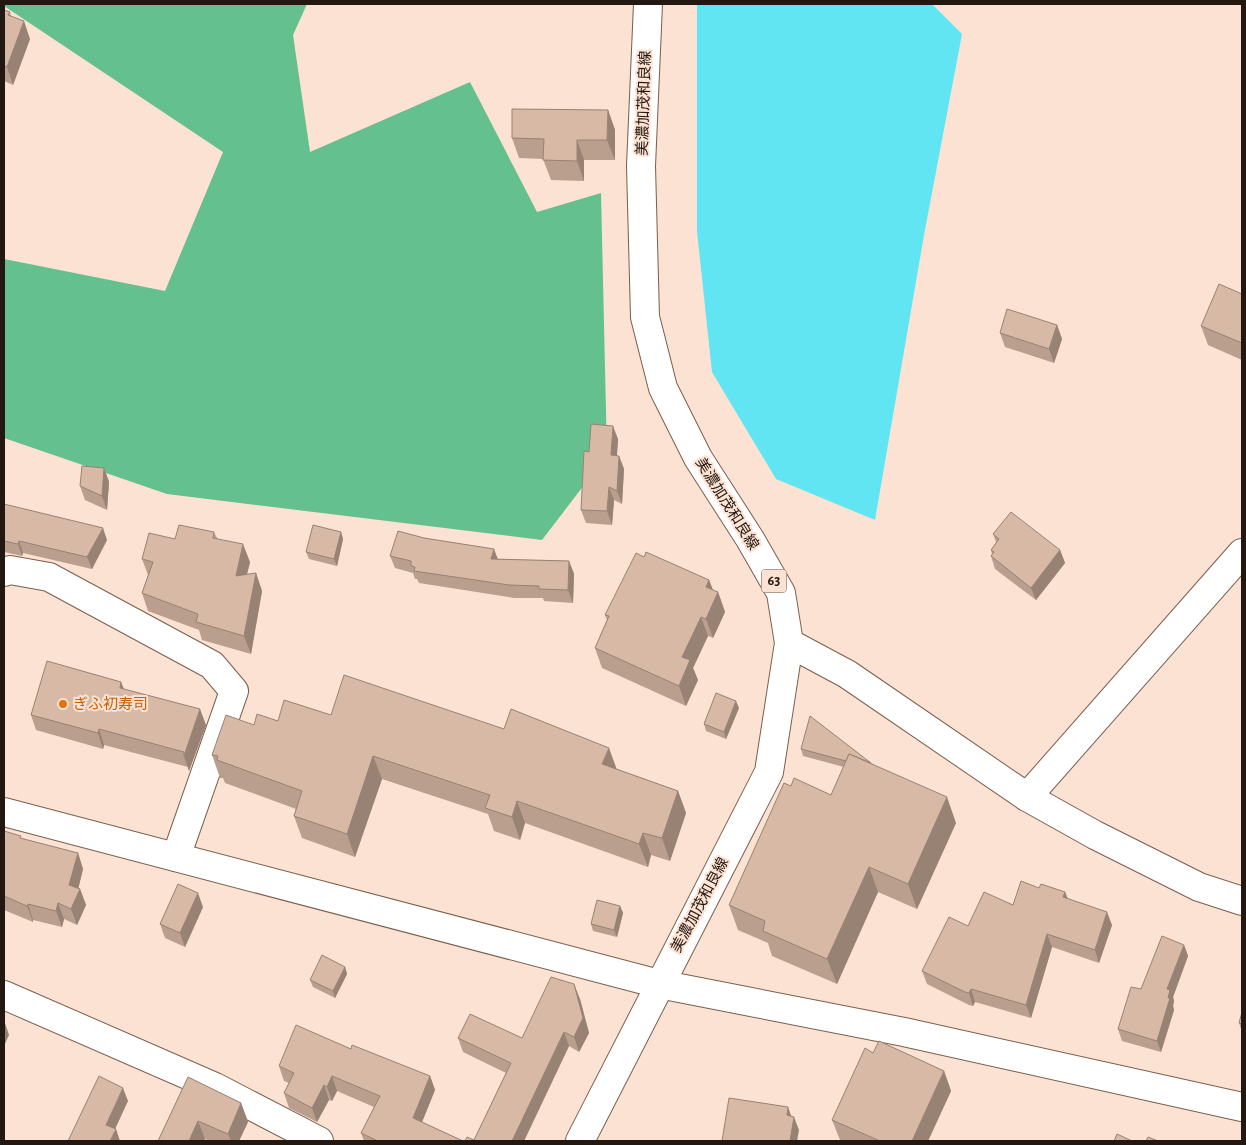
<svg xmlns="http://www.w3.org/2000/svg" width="1246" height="1145" viewBox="0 0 1246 1145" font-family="'Alegreya Sans','Noto Sans JP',sans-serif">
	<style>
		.forest { fill: #64c08e }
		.water { fill: #61e5f2 }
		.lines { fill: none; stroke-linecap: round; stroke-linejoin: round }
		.minor-casing { stroke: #7a5e4d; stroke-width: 30 }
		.major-casing { stroke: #7a5e4d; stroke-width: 30 }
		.minor { stroke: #fff; stroke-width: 28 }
		.major { stroke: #fff; stroke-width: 28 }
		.wall { fill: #ba9f8f }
		.shaded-wall { fill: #978274 }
		.building { fill: #d8b9a6; stroke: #978274 }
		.food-dot { fill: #e8710a; stroke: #fce2d2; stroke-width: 2 }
		.labels { text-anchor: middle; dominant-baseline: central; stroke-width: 4; stroke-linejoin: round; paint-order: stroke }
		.shield { fill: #fce2d2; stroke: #64554b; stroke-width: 1 }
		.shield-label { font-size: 14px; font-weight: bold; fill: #231811 }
		.street-label { font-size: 15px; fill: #231811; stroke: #fce2d2 }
		.food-label { font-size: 15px; fill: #c56008; stroke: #fce2d2; text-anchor: start }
	</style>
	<rect width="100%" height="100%" fill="#fce2d2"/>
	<polygon class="forest" points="4,4 307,4 293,35 310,152 470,82 537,212 601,193 607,455 542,540 167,494 4,438 4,259 165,291 223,152 4,6"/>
	<polygon class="water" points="697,4 932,4 962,34 924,235 875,520 776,479 712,372 697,231"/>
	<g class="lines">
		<defs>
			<g id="minor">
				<polyline points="4,572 10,570 49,577 212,665 234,691 176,857"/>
				<polyline points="789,643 847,674 1027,797 1095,835 1199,887 1242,901"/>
				<polyline points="1027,797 1242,553"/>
				<polyline points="4,812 659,984 904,1032 1242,1107"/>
				<polyline points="4,995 215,1087 319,1141"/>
			</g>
			<polyline id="major" points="580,1141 769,772 789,643 781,593 750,539 698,458 663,388 645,317 641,166 648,4"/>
		</defs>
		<use href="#minor" class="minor-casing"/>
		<use href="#major" class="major-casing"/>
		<use href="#minor" class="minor"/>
		<use href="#major" class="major"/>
	</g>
	<g class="wall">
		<polygon points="4,10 10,12 11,16 30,39 13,85 4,81"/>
		<polygon points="608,110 615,130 615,160 584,160 584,181 551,180 543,159 519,158 512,138"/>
		<polygon points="1242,294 1242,360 1208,345 1201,326"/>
		<polygon points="1057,325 1062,339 1054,363 1005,347 1000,333"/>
		<polygon points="618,439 617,456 619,456 624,469 622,504 614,500 612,525 586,523 581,510 589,452"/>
		<polygon points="104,468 109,482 107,510 85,500 80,486"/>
		<polygon points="4,504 107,540 92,569 23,553 22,556 4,552"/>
		<polygon points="214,532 217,538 250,562 247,574 256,573 262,591 251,654 202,640 199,630 148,611 142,593 148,575 142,559 175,539"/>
		<polygon points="341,532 343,539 337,566 309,559 306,552"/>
		<polygon points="993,534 1060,550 1065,563 1036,600 995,569 991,556 992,554 991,550 996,542"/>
		<polygon points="390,556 569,561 574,574 573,603 544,601 543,598 514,598 419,583 417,579 415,579 413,573 395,568"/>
		<polygon points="644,557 709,580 713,590 718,592 725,612 713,638 708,636 693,668 698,680 686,706 602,668 595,648 607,620 605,615"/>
		<polygon points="121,682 124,689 206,725 189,771 188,767 104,745 103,749 36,730 31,715"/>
		<polygon points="739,708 726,739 706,731 704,724"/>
		<polygon points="331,715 617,769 678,791 686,813 670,861 651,855 648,867 525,823 520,840 494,831 488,814 382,779 355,857 302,838 294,816 296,809 225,783 223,778 220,778 212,755 254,725"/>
		<polygon points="801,749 871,763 956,823 917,909 878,892 837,984 772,956 768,943 738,930 729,905 831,795 844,767 803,756"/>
		<polygon points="4,831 22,839 78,853 83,869 78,889 80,889 86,905 77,925 64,919 62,927 33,920 33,922 4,910"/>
		<polygon points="1039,888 1065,892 1068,899 1112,925 1099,963 1052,947 1031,1018 975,1002 973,1006 969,1005 927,984 922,971 968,926 1013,905"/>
		<polygon points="620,906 623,913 617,937 593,931 591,924"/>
		<polygon points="203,907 185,947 165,938 160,924"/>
		<polygon points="1184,945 1188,956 1173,997 1174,1001 1173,1006 1174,1010 1161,1052 1122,1041 1118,1029 1141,989"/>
		<polygon points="345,967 347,974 335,998 313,987 310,980"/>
		<polygon points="580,999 589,1033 579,1052 569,1046 524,1141 465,1141 474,1140 506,1073 463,1052 458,1038 522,1038"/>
		<polygon points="1242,1012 1242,1032 1239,1023"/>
		<polygon points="351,1049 430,1076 435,1090 422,1122 463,1141 364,1141 361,1133 374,1107 337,1091 332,1101 329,1100 317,1122 289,1108 284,1093 289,1083 284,1081 279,1066"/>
		<polygon points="944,1071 951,1091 928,1141 843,1141 840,1140 832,1120"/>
		<polygon points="188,1077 241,1103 248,1122 239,1141 210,1141 205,1139 204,1141 158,1141"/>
	</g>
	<g class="shaded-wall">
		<polygon points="24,21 30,39 13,85 7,67"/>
		<polygon points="608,110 615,130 615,160 607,140"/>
		<polygon points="577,140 584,160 584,181 577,161"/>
		<polygon points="1057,325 1062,339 1054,363 1049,349"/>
		<polygon points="613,426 618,439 616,469 611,455"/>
		<polygon points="619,456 624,469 622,504 617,491"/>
		<polygon points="104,468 109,482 107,510 102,496"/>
		<polygon points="609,487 614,500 612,525 607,511"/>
		<polygon points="103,528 107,540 92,569 87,557"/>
		<polygon points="341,532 343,539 337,566 334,559"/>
		<polygon points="19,541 23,553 22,556 18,544"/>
		<polygon points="243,544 250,562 242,594 236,576"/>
		<polygon points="494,549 499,562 491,559"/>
		<polygon points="1060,550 1065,563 1036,600 1031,588"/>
		<polygon points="569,561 574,574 573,603 568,590"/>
		<polygon points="256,573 262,591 251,654 244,636"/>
		<polygon points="709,580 716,598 718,592 725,612 713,638 706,619 706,587"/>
		<polygon points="701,617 708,636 693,668 698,680 686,706 679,686 682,657"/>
		<polygon points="121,682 127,698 120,688"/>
		<polygon points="736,701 739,708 726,739 724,732"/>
		<polygon points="200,709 206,725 189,771 184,756"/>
		<polygon points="99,729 104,745 103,749 98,733"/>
		<polygon points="609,748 617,770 602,764"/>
		<polygon points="373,756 382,779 355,857 347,834"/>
		<polygon points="678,791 686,813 670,861 662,838"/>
		<polygon points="947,797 956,823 917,909 908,884"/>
		<polygon points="517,801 525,823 520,840 512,817"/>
		<polygon points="643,833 651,855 648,867 639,844"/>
		<polygon points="78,853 83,869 76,898 80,889 86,905 77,925 71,909 69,885"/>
		<polygon points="869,867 878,892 837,984 827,959"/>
		<polygon points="1065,892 1070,905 1063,897"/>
		<polygon points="198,893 203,907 185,947 180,933"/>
		<polygon points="58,903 64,919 62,927 56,911"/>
		<polygon points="28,904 33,920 33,922 27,906"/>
		<polygon points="620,906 623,913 617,937 614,930"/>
		<polygon points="1107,912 1112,925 1099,963 1095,950"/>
		<polygon points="1047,934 1052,947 1031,1018 1026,1005"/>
		<polygon points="1184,945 1188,956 1173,997 1174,1001 1173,1006 1174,1010 1161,1052 1157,1041 1167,989"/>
		<polygon points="345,967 347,974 335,998 333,991"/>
		<polygon points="574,984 580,999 589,1033 579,1052 574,1037"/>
		<polygon points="971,989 975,1002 973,1006 969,993"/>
		<polygon points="4,1020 9,1035 4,1046"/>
		<polygon points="564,1032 569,1046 524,1141 512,1141"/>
		<polygon points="944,1071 951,1091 928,1141 912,1141"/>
		<polygon points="332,1076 337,1091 332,1101 327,1087"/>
		<polygon points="430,1076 435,1090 418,1132 413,1118"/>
		<polygon points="324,1085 329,1100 317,1122 312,1108"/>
		<polygon points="123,1088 128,1101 111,1138 106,1125"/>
		<polygon points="241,1103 248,1122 239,1141 231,1141 228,1134"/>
		<polygon points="788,1107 793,1121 794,1117 799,1130 797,1141 790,1141 787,1115"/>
		<polygon points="198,1121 205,1139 204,1141 189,1141"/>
		<polygon points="116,1129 120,1141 110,1141"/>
	</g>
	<g class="building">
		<polygon points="4,10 10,12 8,15 24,21 7,67 4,66"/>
		<polygon points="512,109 608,110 607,140 577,140 577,161 543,160 544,139 512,138"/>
		<polygon points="1219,284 1242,294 1242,343 1201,326"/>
		<polygon points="1007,309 1057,325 1049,349 1000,333"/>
		<polygon points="591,424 613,426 611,455 619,456 617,491 609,487 607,511 581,510 584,451 589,452"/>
		<polygon points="82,466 104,468 102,496 80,486"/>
		<polygon points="4,504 103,528 87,557 19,541 18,544 4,541"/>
		<polygon points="1011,512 1060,550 1031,588 991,556 994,552 991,550 999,539 993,534"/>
		<polygon points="179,525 214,532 213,538 243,544 236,576 256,573 244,636 196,622 198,614 142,593 153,562 142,559 149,533 175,539"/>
		<polygon points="313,525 341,532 334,559 306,552"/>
		<polygon points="398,531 424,538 494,549 491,559 569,561 568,590 539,589 539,586 509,585 414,571 415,567 411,566 411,561 390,556"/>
		<polygon points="646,552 709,580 706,587 718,592 706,619 701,617 682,657 690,660 679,686 595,648 609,616 605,615 636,553 644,557"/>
		<polygon points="47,661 121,682 120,688 200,709 184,756 184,752 99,729 98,733 31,715"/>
		<polygon points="344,675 504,729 511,709 609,748 602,764 678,791 662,838 643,833 639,844 517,801 512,817 485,808 490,795 373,756 347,834 294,816 302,791 217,760 218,756 212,755 226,715 254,725 257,714 278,721 284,700 331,715"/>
		<polygon points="716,693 736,701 724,732 704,724"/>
		<polygon points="810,716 871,763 849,754 846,761 801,749"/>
		<polygon points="849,754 947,797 908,884 869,867 827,959 763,931 765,921 729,905 784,783 791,786 794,778 831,795"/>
		<polygon points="4,831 21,836 20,838 78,853 69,885 80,889 71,909 58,903 56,911 28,904 27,906 4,896"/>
		<polygon points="1021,881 1039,888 1041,884 1065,892 1063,897 1107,912 1095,950 1047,934 1026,1005 971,989 969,993 965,992 922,971 949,917 968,926 984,892 1013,905"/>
		<polygon points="178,884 198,893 180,933 160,924"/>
		<polygon points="597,900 620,906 614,930 591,924"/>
		<polygon points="1162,936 1184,945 1167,989 1170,990 1168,998 1170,998 1157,1041 1118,1029 1131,987 1141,989"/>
		<polygon points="322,955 345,967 333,991 310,980"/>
		<polygon points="551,977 574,984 583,1018 574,1037 564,1032 512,1141 465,1141 467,1137 474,1140 511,1063 458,1038 470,1014 522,1038"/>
		<polygon points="1242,1012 1242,1024 1239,1023"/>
		<polygon points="296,1025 351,1049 352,1045 430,1076 413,1118 463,1141 378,1141 361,1133 380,1096 332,1076 327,1087 324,1085 312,1108 284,1093 294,1073 279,1066"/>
		<polygon points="879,1041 944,1071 912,1141 880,1141 832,1120 865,1048 873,1053"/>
		<polygon points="99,1076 123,1088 106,1125 116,1129 110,1141 68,1141"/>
		<polygon points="188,1077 241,1103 228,1134 198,1121 189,1141 158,1141"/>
		<polygon points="729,1098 788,1107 787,1115 794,1117 790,1141 722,1141"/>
		<polygon points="1117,1134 1132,1141 1114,1141"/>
		<polygon points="1148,1137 1158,1141 1146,1141"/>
	</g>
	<circle class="food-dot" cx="63" cy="704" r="5"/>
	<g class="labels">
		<rect class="shield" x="761.5" y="569.5" width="25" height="23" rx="4"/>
		<g class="shield-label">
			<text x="774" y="581">63</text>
		</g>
		<g class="street-label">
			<text transform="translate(644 103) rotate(-88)">美濃加茂和良線</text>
			<text transform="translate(727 504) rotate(58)">美濃加茂和良線</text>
			<text transform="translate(700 905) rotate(-62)">美濃加茂和良線</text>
		</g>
		<g class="food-label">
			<text x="73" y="704">ぎふ初寿司</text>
		</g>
	</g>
	<rect width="1246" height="1145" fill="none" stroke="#231811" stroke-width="10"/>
</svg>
